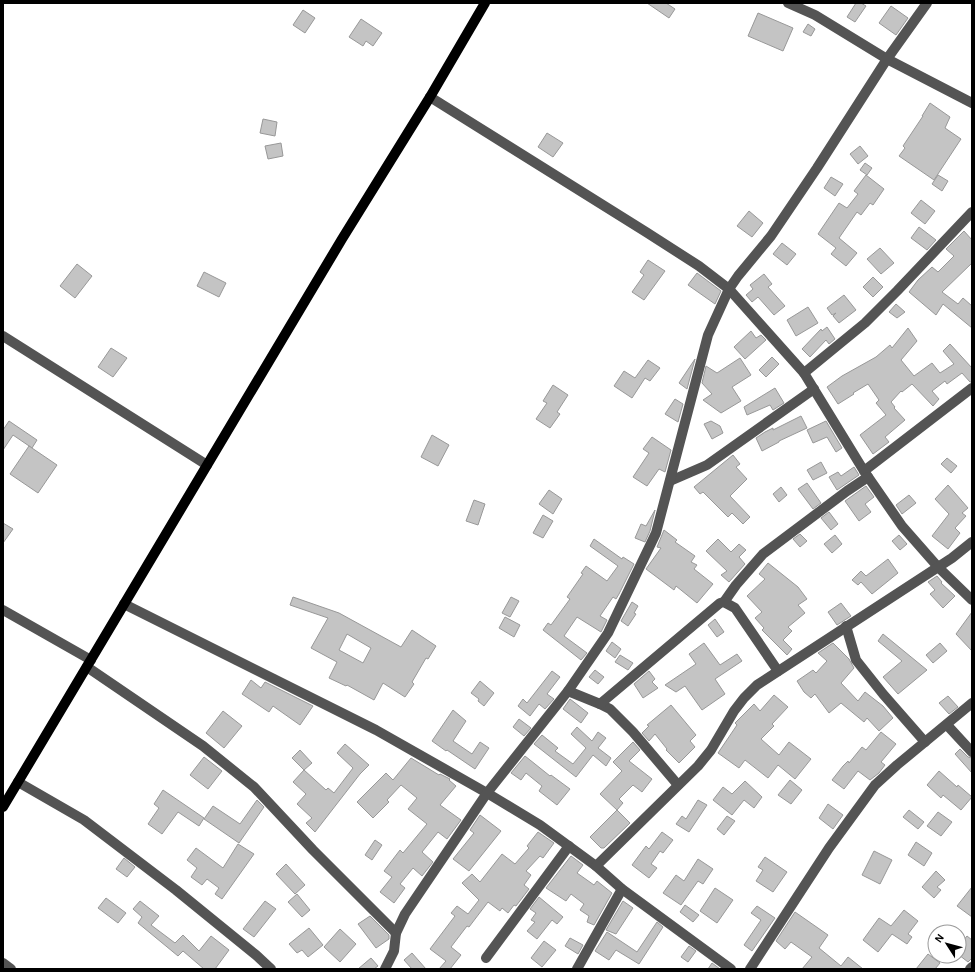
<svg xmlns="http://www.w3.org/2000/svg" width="975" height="972" viewBox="0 0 975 972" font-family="'Alegreya Sans',sans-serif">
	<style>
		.building { fill: #c4c4c4; stroke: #989898; fill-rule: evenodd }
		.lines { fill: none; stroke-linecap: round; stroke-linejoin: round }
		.minor { stroke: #545454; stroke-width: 10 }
		.major { stroke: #000; stroke-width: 10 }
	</style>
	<rect width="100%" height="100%" fill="#fff"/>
	<g class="building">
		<polygon points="647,3 666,3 675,9 669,18"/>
		<polygon points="856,3 861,3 866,6 855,22 847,17"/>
		<polygon points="891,6 908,18 896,35 879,23"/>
		<polygon points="303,10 315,18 305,33 293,25"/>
		<polygon points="758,13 793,28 783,51 748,36"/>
		<polygon points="361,19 382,33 373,46 366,41 363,46 349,37"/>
		<polygon points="808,24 815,29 811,36 803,32"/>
		<polygon points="930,103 950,117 945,128 961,139 934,180 899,156 905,148 903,146 923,116 922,116"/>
		<polygon points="263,119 277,122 275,136 260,133"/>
		<polygon points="547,133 563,143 553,157 538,147"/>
		<polygon points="281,143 283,156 268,159 265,146"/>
		<polygon points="860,146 868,156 858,164 850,154"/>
		<polygon points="865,163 872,168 867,175 860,170"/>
		<polygon points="866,175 884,189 873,205 870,203 861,215 857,212 839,238 857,253 846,266 831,254 836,248 818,234 839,203 847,208 858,194 854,191"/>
		<polygon points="938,175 948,181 942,191 932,184"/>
		<polygon points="831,177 843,184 835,196 824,188"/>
		<polygon points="921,200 935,211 925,224 911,213"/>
		<polygon points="749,211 763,223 752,237 737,226"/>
		<polygon points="919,227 936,240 927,250 911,238"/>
		<polygon points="964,231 972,240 972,263 942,292 958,304 963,298 972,306 972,328 943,304 936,315 909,292 918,280 932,267 938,272 954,256 946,249"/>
		<polygon points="782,243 796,254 787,265 773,254"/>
		<polygon points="880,248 894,263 881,274 867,259"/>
		<polygon points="648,260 665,271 644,300 632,292 644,275 640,272"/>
		<polygon points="77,264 92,276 75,298 60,286"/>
		<polygon points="204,272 226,283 219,297 197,286"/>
		<polygon points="697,273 721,291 715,304 688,285"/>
		<polygon points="764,274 772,284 768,287 785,306 774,315 758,297 752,302 746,295 753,289 750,285"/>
		<polygon points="873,277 883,287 873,297 863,287"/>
		<polygon points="844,295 856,310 839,323 833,316 836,313 832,315 827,308"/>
		<polygon points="896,304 905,312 897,318 889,312"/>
		<polygon points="808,307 818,323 796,336 787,320"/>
		<polygon points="827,327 835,339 829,344 826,340 810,357 802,349 821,329 822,331"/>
		<polygon points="908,328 917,341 901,360 914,376 932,363 940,373 954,364 943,351 950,344 972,368 972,382 970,382 962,373 947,384 945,381 932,391 939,399 933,406 912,384 902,392 901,391 891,402 895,407 894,408 905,420 885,437 889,442 873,454 860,435 886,415 876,403 879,400 868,384 853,393 854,394 838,404 827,387 842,376 876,357 890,345 892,348"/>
		<polygon points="751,331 756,338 761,335 766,340 745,359 734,347"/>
		<polygon points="111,348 127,358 113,377 98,367"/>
		<polygon points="772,357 779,364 766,377 759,370"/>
		<polygon points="740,358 751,375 732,387 741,401 721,413 703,400 712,394 702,383 706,366 717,373"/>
		<polygon points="695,359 687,389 679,383"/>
		<polygon points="648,360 660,368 650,381 645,378 632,398 614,386 624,371 635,378"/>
		<polygon points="553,385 568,395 557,412 560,414 550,428 536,419 547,403 543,401"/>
		<polygon points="775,388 784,403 773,410 770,405 747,415 744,407"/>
		<polygon points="675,399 683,404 678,422 665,414"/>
		<polygon points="801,416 807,428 779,441 779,442 762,451 756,438 765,432 773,428 773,430"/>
		<polygon points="9,421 37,440 32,448 13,435 3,450 3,430"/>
		<polygon points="711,421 720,426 723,433 712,439 704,424"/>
		<polygon points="826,421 842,448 836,452 827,437 813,443 807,430"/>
		<polygon points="432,435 449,445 438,466 421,457"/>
		<polygon points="652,437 671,450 665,472 659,469 647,486 633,477 649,453 643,449"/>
		<polygon points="29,446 57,465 38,493 10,474"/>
		<polygon points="733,455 740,464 736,467 747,479 730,496 750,517 743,524 732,513 728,517 703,492 700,494 694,487"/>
		<polygon points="947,458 957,466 951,473 941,464"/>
		<polygon points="821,462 827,473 813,480 807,470"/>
		<polygon points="854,467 859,475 837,490 829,477 838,472 841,476"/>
		<polygon points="807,483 821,503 813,509 798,489"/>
		<polygon points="948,485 968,508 962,513 966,516 955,528 960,533 948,549 932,536 949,514 935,499"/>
		<polygon points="866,486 874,497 865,504 871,512 859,521 845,501"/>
		<polygon points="781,487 787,495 779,502 773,494"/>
		<polygon points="549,490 562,499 553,514 539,504"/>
		<polygon points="909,495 916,503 902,514 896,505"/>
		<polygon points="474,500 485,504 478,525 466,521"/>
		<polygon points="655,510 650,531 645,542 635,538 641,524 646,526"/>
		<polygon points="829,512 838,524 831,530 821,518"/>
		<polygon points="543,515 553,521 543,538 533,533"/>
		<polygon points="3,523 13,529 3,543"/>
		<polygon points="664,530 677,540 675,542 695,556 691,562 697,565 694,569 713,584 697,603 676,586 674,590 646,569 661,548 657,547"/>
		<polygon points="800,534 807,541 800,547 793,539"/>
		<polygon points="835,535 842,544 832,553 824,544"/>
		<polygon points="899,535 907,544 900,550 892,541"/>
		<polygon points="594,539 622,559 623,557 634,564 619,594 616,599 613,597 600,616 607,620 601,632 577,617 564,636 587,653 581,660 543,630 548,623 551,625 570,599 567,597 583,574 581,573 586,566 607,581 618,566 590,546"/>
		<polygon points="718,539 731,552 739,544 746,550 739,557 745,564 729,582 721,575 727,571 706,551"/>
		<polygon points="888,559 898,573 872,594 861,582 858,585 852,580 861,571 866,576"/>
		<polygon points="768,563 798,587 807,599 798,605 805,613 788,627 792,631 783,640 792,649 787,655 762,630 764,628 755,618 762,612 747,596 765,579 759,574"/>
		<polygon points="937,576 942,582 941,583 955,596 943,608 930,594 935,590 928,582"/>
		<path d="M293,597L339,613L401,647L412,630L436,646L428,659L426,658L412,682L414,684L405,697L383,683L374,700L347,685L346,686L329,678L337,662L311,648L328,618L290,605ZM347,634L371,648L363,663L339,650Z"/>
		<polygon points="511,597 519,601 510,617 502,613"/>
		<polygon points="632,602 638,606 634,613 636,614 628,626 621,621"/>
		<polygon points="841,603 851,616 837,625 828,612"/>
		<polygon points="972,612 972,651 956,634"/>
		<polygon points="505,617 520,625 514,637 499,628"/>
		<polygon points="715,619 724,632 717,637 708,625"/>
		<polygon points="883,634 927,670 898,694 883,677 902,661 878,641"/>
		<polygon points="612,642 621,649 615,658 606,651"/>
		<polygon points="704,643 720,665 737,654 742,661 715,679 725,694 702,710 685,686 676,692 665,685 696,664 689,654"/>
		<polygon points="833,643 849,659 854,668 841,683 858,701 865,692 883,706 893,718 879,731 867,718 864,722 841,703 829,713 815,694 811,698 804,692 797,681 813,670 816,673 827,661 818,653"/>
		<polygon points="940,643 947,651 933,663 926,655"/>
		<polygon points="620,655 633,663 628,670 615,662"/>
		<polygon points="595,670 604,677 598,684 589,677"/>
		<polygon points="552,671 560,677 547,694 554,699 545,709 539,704 530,716 518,706 523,699 527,703"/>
		<polygon points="649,671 655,679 652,682 658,688 643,698 634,684"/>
		<polygon points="251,680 261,688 265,682 313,706 300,725 273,706 269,712 242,694"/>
		<polygon points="480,681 494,693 484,706 478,701 479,699 471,693"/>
		<polygon points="774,695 788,707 772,724 774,726 761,739 779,755 789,742 811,759 795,779 778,765 768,778 745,760 739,768 718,753 737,725 735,723 754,704 760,711"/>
		<polygon points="948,696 958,707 949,714 939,703"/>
		<polygon points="570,699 588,713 581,723 563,709"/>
		<polygon points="671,705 696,735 690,741 695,747 679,763 666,750 667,749 655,734 649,741 642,733 649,726 647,725"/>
		<polygon points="453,710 466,721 453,741 472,754 480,742 489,748 475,769 447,750 446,751 432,741"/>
		<polygon points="223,711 242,726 224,748 206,733"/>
		<polygon points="519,719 531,728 524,736 513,727"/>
		<polygon points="577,727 592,741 598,732 606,738 598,748 611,758 606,766 593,755 576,777 534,744 542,735 558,748 555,751 573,764 586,748 571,734"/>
		<polygon points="881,732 896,744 881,762 885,765 879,773 870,780 858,771 844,789 832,780 843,766 848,761 849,763 862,747 866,750"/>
		<polygon points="633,742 640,750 629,761 652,779 642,792 633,785 619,799 623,803 617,810 600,794 622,771 613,762"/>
		<polygon points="345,744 369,765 360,774 315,832 306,823 312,818 297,804 306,794 293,782 304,770 292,758 300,750 312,763 304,770 326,790 328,788 334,793 353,768 337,753"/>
		<polygon points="960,749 968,757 972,758 972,773 955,754"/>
		<polygon points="525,756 550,776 551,775 570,789 557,805 539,791 542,786 526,773 521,780 511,773"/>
		<polygon points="204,757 222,771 208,789 190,775"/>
		<polygon points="411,758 439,775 440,774 450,779 449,780 456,786 440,805 461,820 447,839 438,832 422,852 433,862 422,876 413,868 400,884 405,888 394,903 380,892 392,877 384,871 400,850 403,853 427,824 408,809 417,798 401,785 387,800 389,802 373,818 357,802 386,773 393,780"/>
		<polygon points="939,771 957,787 958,785 972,797 961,810 943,795 941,798 927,785"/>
		<polygon points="790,780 802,790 791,804 778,795"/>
		<polygon points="745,781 762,797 754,808 744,800 732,815 713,800 723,787 732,794"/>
		<polygon points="163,790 204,818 199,826 178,812 162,834 148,824 159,808 154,804"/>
		<polygon points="257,800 264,807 239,843 204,819 213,806 240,824"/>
		<polygon points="698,800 707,805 689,832 676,824 682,816 686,819"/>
		<polygon points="828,804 843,815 833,829 819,818"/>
		<polygon points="617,810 630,823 604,848 601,848 590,837"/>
		<polygon points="909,810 924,822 918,829 903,817"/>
		<polygon points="938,812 952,822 941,836 927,826"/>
		<polygon points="480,815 501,831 469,871 453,859 474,833 470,830"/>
		<polygon points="727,816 735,821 724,835 717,829"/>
		<polygon points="538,832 554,843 543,858 540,856 526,871 531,875 524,885 529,889 516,906 514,905 508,913 502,908 500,911 488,902 469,927 467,926 451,947 461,955 450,969 439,969 446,961 430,949 455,916 451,913 457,906 468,914 479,900 462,883 472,874 480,882 502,854 515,864 529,848 527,846"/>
		<polygon points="662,832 673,840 663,853 660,851 651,864 657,868 649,878 632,865 646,846 649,849"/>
		<polygon points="375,840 382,845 372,860 365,855"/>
		<polygon points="916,842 932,853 924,866 908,855"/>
		<polygon points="238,844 254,854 222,899 215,894 219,888 207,879 202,885 191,877 197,868 187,860 196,848 223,868"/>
		<polygon points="874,851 892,860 880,884 862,875"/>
		<polygon points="571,856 583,865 577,873 594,885 597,881 612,893 594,925 587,922 589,916 580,910 584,904 571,894 566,901 546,888"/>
		<polygon points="765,857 787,872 773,892 756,881 763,870 758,867"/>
		<polygon points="124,858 135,867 127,877 116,869"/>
		<polygon points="698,859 713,869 703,884 698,881 681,905 663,893 676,875 684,881"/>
		<polygon points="286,864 305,885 295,894 276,874"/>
		<polygon points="936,871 945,880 937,887 941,890 934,898 922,887"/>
		<polygon points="972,887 972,917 957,906"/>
		<polygon points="715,888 733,900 717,923 700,911"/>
		<polygon points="297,894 310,910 302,917 288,902"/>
		<polygon points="539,897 563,917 557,924 552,920 537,939 527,931 535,922 531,920 536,913 530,909"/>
		<polygon points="106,898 126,913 118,923 98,908"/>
		<polygon points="140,901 159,916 151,925 175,943 183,935 199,951 211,936 229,950 215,969 204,969 183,951 178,956 138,923 142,917 133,909"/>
		<polygon points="265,901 276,909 254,937 243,929"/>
		<polygon points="623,901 633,908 616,934 606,930"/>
		<polygon points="685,905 699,915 693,922 680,912"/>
		<polygon points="757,906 775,918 752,951 744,945 761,920 751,913"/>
		<polygon points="904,910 918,921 908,934 912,937 907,944 892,934 878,952 863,940 879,918 891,926"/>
		<polygon points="795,912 828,935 819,948 841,966 848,957 863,969 802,969 812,957 791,942 785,949 776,941"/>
		<polygon points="370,916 389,935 389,939 376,948 358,924"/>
		<polygon points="657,922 663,927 639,964 616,950 609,960 595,951 607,932 637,952"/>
		<polygon points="309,928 323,945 308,957 302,950 297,953 289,944"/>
		<polygon points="340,929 356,944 340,962 324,947"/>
		<polygon points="967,936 972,940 972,958 968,962 959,955 959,946"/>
		<polygon points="570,938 583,945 578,954 565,946"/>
		<polygon points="544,941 556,950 542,967 531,958"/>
		<polygon points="689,946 696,951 688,962 681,957"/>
		<polygon points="412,953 426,969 412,969 404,960"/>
		<polygon points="928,954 940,963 935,969 916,969"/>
		<polygon points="371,958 378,966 374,969 358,969"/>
		<polygon points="712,963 720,969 708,969"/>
	</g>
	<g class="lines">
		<g class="minor">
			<polyline points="788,3 815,15 887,59 972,103"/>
			<polyline points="430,97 646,232 699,266 729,289 804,373 864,471 902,526 938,567 972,600"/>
			<polyline points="3,336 207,465"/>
			<polyline points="804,373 865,323 897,291 972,212"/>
			<polyline points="864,471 972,388"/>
			<polyline points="670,481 707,465 814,389"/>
			<polyline points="724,602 736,585 763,554 847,491 868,477"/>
			<polyline points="124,604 376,730 487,793 540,825 596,866 622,889 731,969"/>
			<polyline points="3,610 91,660"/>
			<polyline points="846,626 856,660 883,694 925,742"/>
			<polyline points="87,667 203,746 254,787 313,850 396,933"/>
			<polyline points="568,691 600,704 610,709 633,732 678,785"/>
			<polyline points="600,704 720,603 724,602 735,608 778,671"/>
			<polyline points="947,725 972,752"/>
			<polyline points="18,782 84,820 176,890 256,955 271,969"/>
			<polyline points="596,866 698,766 711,750 734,711 744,698 757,685 952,558 972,542"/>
			<polyline points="486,958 569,846"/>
			<polyline points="3,963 11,969"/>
			<polyline points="385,969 394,951 396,933 405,914 487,793 568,691 608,633 656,533 708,335 729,289 738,276 771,236 817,168 887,59 927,3"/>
			<polyline points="577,969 622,889"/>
			<polyline points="750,969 829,848 875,785 897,765 972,703"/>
			<polyline points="970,969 972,967"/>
		</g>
		<polyline class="major" points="3,807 342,239 430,97 485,3"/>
	</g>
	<rect width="975" height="972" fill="none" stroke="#000000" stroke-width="8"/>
	<g transform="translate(947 944) rotate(306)"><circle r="19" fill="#ffffff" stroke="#999999"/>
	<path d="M0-3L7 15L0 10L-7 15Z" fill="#000000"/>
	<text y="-6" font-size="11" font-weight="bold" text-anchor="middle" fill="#000000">N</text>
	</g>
</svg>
